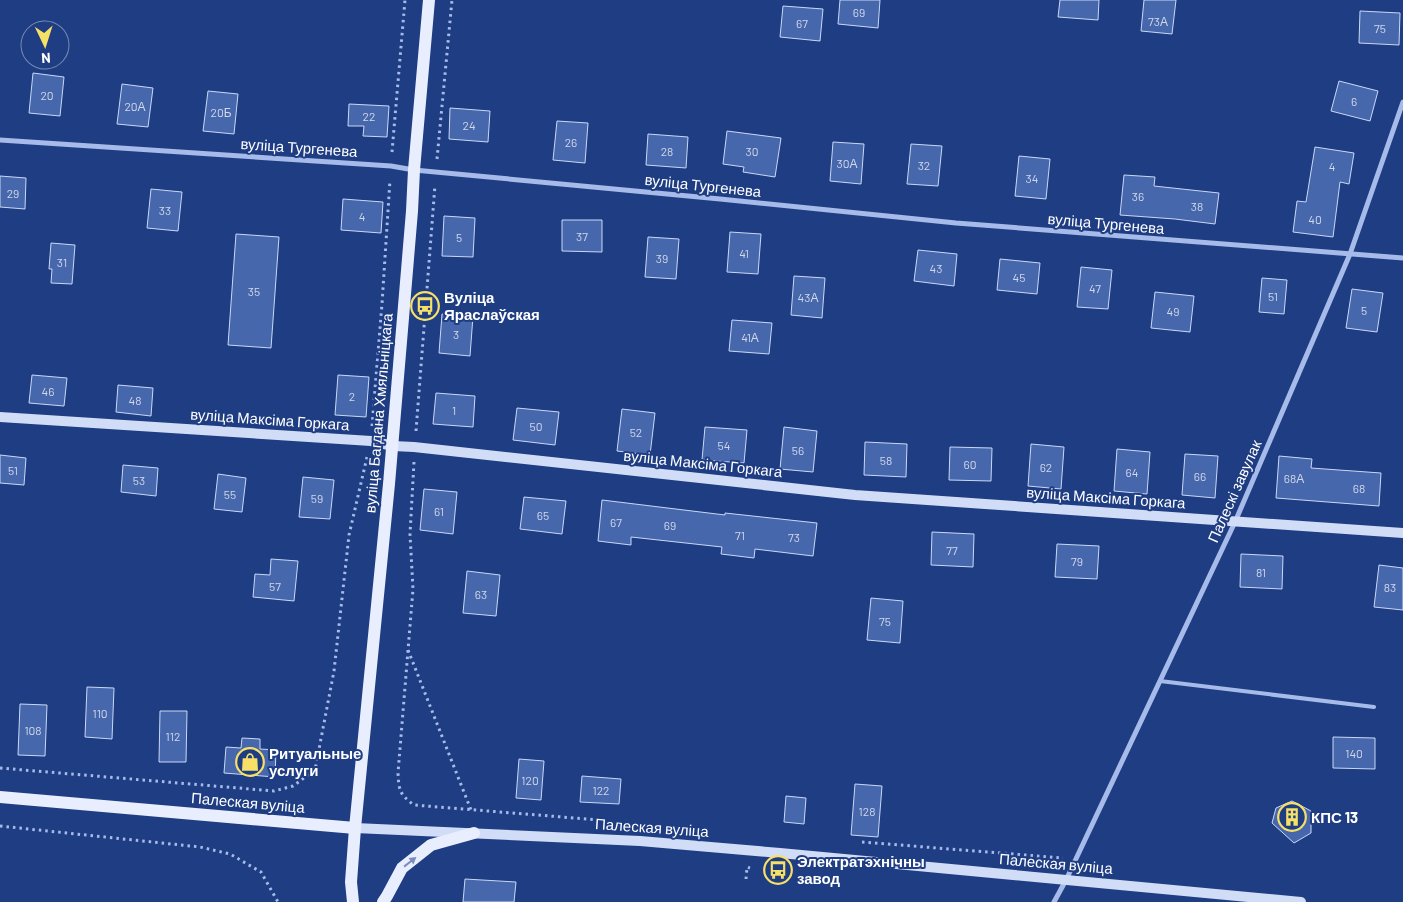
<svg xmlns="http://www.w3.org/2000/svg" width="1403" height="902" viewBox="0 0 1403 902" font-family="Barlow,sans-serif">
	<style>
		.building { fill: #4767ac; stroke: #cad8f7 }
		.lines { fill: none; stroke-linecap: round; stroke-linejoin: round }
		.path { stroke: #a6bbe9; stroke-width: 3; stroke-dasharray: 2.5 4; stroke-linecap: butt }
		.lane { stroke: #a6bbe9; stroke-width: 4 }
		.street { stroke: #a6bbe9; stroke-width: 5 }
		.secondary { stroke: #d1dcf7; stroke-width: 10 }
		.primary { stroke: #e9eefe; stroke-width: 12 }
		.oneway { fill: #7a8dba }
		.labels { text-anchor: middle; dominant-baseline: central; stroke-width: 4; stroke-linejoin: round; paint-order: stroke }
		.number-label { font-size: 12px; fill: #d1d9ea }
		.street-label { font-size: 15px; fill: #fff; stroke: #1f3d83 }
		.poi-label { font-size: 15px; font-weight: bold; fill: #fff; stroke: #1f3d83; text-anchor: start }
	</style>
	<rect width="100%" height="100%" fill="#1f3d83"/>
	<g class="building">
		<polygon points="840,0 880,0 878,28 838,24"/>
		<polygon points="1060,0 1099,0 1098,20 1058,17"/>
		<polygon points="1144,0 1176,0 1172,34 1141,31"/>
		<polygon points="783,6 823,9 820,41 780,37"/>
		<polygon points="1360,11 1400,13 1399,45 1359,43"/>
		<polygon points="33,73 64,77 60,116 29,113"/>
		<polygon points="1339,81 1378,91 1370,121 1331,111"/>
		<polygon points="122,84 153,88 148,127 117,124"/>
		<polygon points="208,91 238,94 234,134 203,131"/>
		<polygon points="349,104 389,106 387,137 363,136 364,126 348,126"/>
		<polygon points="450,108 490,111 488,142 449,139"/>
		<polygon points="557,121 588,123 585,163 553,160"/>
		<polygon points="727,131 781,138 775,177 743,172 744,167 723,164"/>
		<polygon points="648,134 688,137 686,168 646,165"/>
		<polygon points="833,142 864,144 861,184 830,181"/>
		<polygon points="911,144 942,146 938,186 907,184"/>
		<polygon points="1315,147 1354,153 1349,184 1340,182 1333,237 1293,232 1297,201 1306,202"/>
		<polygon points="1019,156 1050,159 1046,199 1015,196"/>
		<polygon points="1124,175 1155,177 1154,186 1219,193 1215,224 1175,219 1120,215"/>
		<polygon points="0,176 26,178 25,209 0,207"/>
		<polygon points="151,189 182,192 178,231 147,228"/>
		<polygon points="343,199 383,202 381,233 341,230"/>
		<polygon points="444,216 475,218 473,257 442,256"/>
		<polygon points="562,220 602,220 602,252 562,251"/>
		<polygon points="730,232 761,234 758,274 727,272"/>
		<polygon points="236,234 279,237 271,348 228,345"/>
		<polygon points="648,237 679,239 676,279 645,277"/>
		<polygon points="51,243 75,245 72,284 51,283 52,269 49,269"/>
		<polygon points="918,250 957,254 954,286 914,281"/>
		<polygon points="1000,259 1040,263 1037,294 997,290"/>
		<polygon points="1081,267 1112,270 1108,309 1077,307"/>
		<polygon points="794,276 825,278 822,318 791,315"/>
		<polygon points="1262,278 1287,280 1284,314 1259,312"/>
		<polygon points="1352,289 1383,293 1377,332 1346,328"/>
		<polygon points="1155,292 1194,296 1190,332 1151,328"/>
		<polygon points="442,314 473,316 470,356 439,353"/>
		<polygon points="732,320 772,323 769,354 729,351"/>
		<polygon points="32,375 67,378 64,406 29,403"/>
		<polygon points="338,375 369,377 366,417 335,415"/>
		<polygon points="118,385 153,388 151,416 116,412"/>
		<polygon points="436,393 475,396 473,427 433,424"/>
		<polygon points="517,408 559,412 555,445 513,440"/>
		<polygon points="622,409 655,413 650,455 617,451"/>
		<polygon points="705,427 747,430 744,463 702,460"/>
		<polygon points="784,427 817,431 813,472 780,469"/>
		<polygon points="865,442 907,444 906,477 864,475"/>
		<polygon points="1031,444 1064,447 1061,489 1028,486"/>
		<polygon points="950,447 992,448 991,481 949,480"/>
		<polygon points="1117,449 1150,452 1147,494 1114,491"/>
		<polygon points="1185,454 1218,456 1215,498 1182,495"/>
		<polygon points="0,455 26,458 24,485 0,483"/>
		<polygon points="1279,456 1312,459 1311,468 1381,473 1379,506 1276,498"/>
		<polygon points="123,465 158,468 156,496 121,492"/>
		<polygon points="218,474 246,478 242,512 214,509"/>
		<polygon points="303,477 334,480 330,519 299,517"/>
		<polygon points="424,489 457,492 453,534 420,530"/>
		<polygon points="524,497 566,501 562,534 520,529"/>
		<polygon points="602,500 725,515 725,513 817,523 813,556 755,549 754,558 721,554 722,547 631,537 631,545 598,541"/>
		<polygon points="932,532 974,534 973,567 931,565"/>
		<polygon points="1057,544 1099,546 1097,579 1055,577"/>
		<polygon points="1241,554 1283,556 1282,589 1240,587"/>
		<polygon points="271,559 298,561 294,601 253,597 255,574 270,575"/>
		<polygon points="1379,565 1403,568 1403,610 1374,607"/>
		<polygon points="467,571 500,575 496,616 463,613"/>
		<polygon points="871,598 903,601 900,643 867,640"/>
		<polygon points="87,687 114,688 112,739 85,737"/>
		<polygon points="20,704 47,705 45,756 18,755"/>
		<polygon points="160,711 187,711 186,762 159,762"/>
		<polygon points="1333,737 1375,738 1375,769 1333,768"/>
		<polygon points="242,738 260,739 260,749 276,750 275,777 224,773 226,747 241,748"/>
		<polygon points="519,759 544,761 541,800 516,798"/>
		<polygon points="582,776 621,779 619,804 580,802"/>
		<polygon points="855,784 882,786 878,837 851,835"/>
		<polygon points="786,796 806,798 804,824 784,822"/>
		<polygon points="1292,801 1311,811 1311,833 1294,843 1272,823 1276,808"/>
		<polygon points="465,879 516,882 514,902 463,902"/>
	</g>
	<g class="lines">
		<g class="path">
			<polyline points="392,152 405,0"/>
			<polyline points="437,159 452,0"/>
			<polyline points="372,426 382,304 390,180"/>
			<polyline points="416,431 435,185"/>
			<path d="M414,462L410,534L413,589L398,773C399,790 399,794 414,805L599,820"/>
			<polyline points="408,650 471,810"/>
			<polyline points="0,768 274,791 293,786 315,770 334,671 349,535 367,457"/>
			<polyline points="0,826 200,847 230,854 261,872 278,902"/>
			<polyline points="862,842 1063,858"/>
			<polyline points="746,879 747,867 750,868"/>
			<polyline points="819,884 821,873"/>
		</g>
		<polyline class="lane" points="1160,681 1374,707"/>
		<g class="street">
			<polyline points="0,140 391,166 414,170 720,199 956,223 1403,258"/>
			<polyline points="1054,902 1066,880 1235,522 1350,254 1403,102"/>
		</g>
		<g class="secondary">
			<polyline points="0,417 371,441 393,446 414,447 855,495 1403,533"/>
			<polyline points="355,828 640,841 780,853 1301,902"/>
		</g>
		<g class="primary">
			<polyline points="0,797 355,828"/>
			<polyline points="353,902 351,882 355,828 389,484 412,211 414,170 429,0"/>
			<polyline points="383,902 387,896 402,868 431,845 474,833"/>
		</g>
	</g>
	<defs><path id="oneway-solid" d="M-6-.8H1V-3.2L6.5 0L1 3.2V.8H-6Z" transform="scale(1.25)"/></defs>
	<use class="oneway" href="#oneway-solid" transform="translate(410 862) rotate(-38)"/>
	<defs>
		<symbol id="bus-ring" viewBox="-11 -11 22 22"><circle r="9.5" fill="#1f3d83" stroke="#f7e066" stroke-width="1.5"/><path d="M-5-6H5V4H4V6H2V4H-2V6H-4V4H-5ZM-3.5-4V0h7V-4ZM-3.5 1.2v1.5H-2V1.2ZM2 1.2v1.5H3.5V1.2Z" fill="#f7e066"/></symbol>
		<symbol id="shop-ring" viewBox="-11 -11 22 22"><circle r="9.5" fill="#1f3d83" stroke="#f7e066" stroke-width="1.5"/><path d="M-5-2.5h2.3a2.7 3.5 0 0 1 5.4 0H5L5.5 6h-11ZM-1.5-2.5h3a1.5 2.3 0 0 0-3 0Z" fill="#f7e066"/></symbol>
		<symbol id="building-ring" viewBox="-11 -11 22 22"><circle r="9.5" fill="#1f3d83" stroke="#f7e066" stroke-width="1.5"/><path d="M-4-6H4V6H1V3H-1V6H-4ZM-2.5-4.3h1.7v1.8h-1.7ZM.8-4.3h1.7v1.8H.8ZM-2.5-1h1.7V.8h-1.7ZM.8-1h1.7V.8H.8Z" fill="#f7e066"/></symbol>
	</defs>
	<g fill-rule="evenodd">
		<use href="#bus-ring" x="409" y="290" width="32" height="32"/>
		<use href="#shop-ring" x="234" y="746" width="32" height="32"/>
		<use href="#building-ring" x="1276" y="801" width="32" height="32"/>
		<use href="#bus-ring" x="762" y="854" width="32" height="32"/>
	</g>
	<g class="labels">
		<g class="number-label">
			<text x="859" y="12">69</text>
			<text x="1158" y="21">73А</text>
			<text x="802" y="23">67</text>
			<text x="1380" y="28">75</text>
			<text x="47" y="95">20</text>
			<text x="1354" y="101">6</text>
			<text x="135" y="106">20А</text>
			<text x="221" y="112">20Б</text>
			<text x="369" y="116">22</text>
			<text x="469" y="125">24</text>
			<text x="571" y="142">26</text>
			<text x="667" y="151">28</text>
			<text x="752" y="151">30</text>
			<text x="847" y="163">30А</text>
			<text x="924" y="165">32</text>
			<text x="1332" y="166">4</text>
			<text x="1032" y="178">34</text>
			<text x="13" y="193">29</text>
			<text x="1138" y="196">36</text>
			<text x="1197" y="206">38</text>
			<text x="165" y="210">33</text>
			<text x="362" y="216">4</text>
			<text x="1315" y="219">40</text>
			<text x="582" y="236">37</text>
			<text x="459" y="237">5</text>
			<text x="744" y="253">41</text>
			<text x="662" y="258">39</text>
			<text x="62" y="262">31</text>
			<text x="936" y="268">43</text>
			<text x="1019" y="277">45</text>
			<text x="1095" y="288">47</text>
			<text x="254" y="291">35</text>
			<text x="1273" y="296">51</text>
			<text x="808" y="297">43А</text>
			<text x="1364" y="310">5</text>
			<text x="1173" y="311">49</text>
			<text x="456" y="334">3</text>
			<text x="750" y="337">41А</text>
			<text x="48" y="391">46</text>
			<text x="352" y="396">2</text>
			<text x="135" y="400">48</text>
			<text x="454" y="410">1</text>
			<text x="536" y="426">50</text>
			<text x="636" y="432">52</text>
			<text x="724" y="445">54</text>
			<text x="798" y="450">56</text>
			<text x="886" y="460">58</text>
			<text x="970" y="464">60</text>
			<text x="1046" y="467">62</text>
			<text x="13" y="470">51</text>
			<text x="1132" y="472">64</text>
			<text x="1200" y="476">66</text>
			<text x="1294" y="478">68А</text>
			<text x="139" y="480">53</text>
			<text x="1359" y="488">68</text>
			<text x="230" y="494">55</text>
			<text x="317" y="498">59</text>
			<text x="439" y="511">61</text>
			<text x="543" y="515">65</text>
			<text x="616" y="522">67</text>
			<text x="670" y="525">69</text>
			<text x="740" y="535">71</text>
			<text x="794" y="537">73</text>
			<text x="952" y="550">77</text>
			<text x="1077" y="561">79</text>
			<text x="1261" y="572">81</text>
			<text x="275" y="586">57</text>
			<text x="1390" y="587">83</text>
			<text x="481" y="594">63</text>
			<text x="885" y="621">75</text>
			<text x="100" y="713">110</text>
			<text x="33" y="730">108</text>
			<text x="173" y="736">112</text>
			<text x="1354" y="753">140</text>
			<text x="530" y="780">120</text>
			<text x="601" y="790">122</text>
			<text x="867" y="811">128</text>
		</g>
		<g class="street-label">
			<text transform="translate(299 147) rotate(4)">вуліца Тургенева</text>
			<text transform="translate(703 185) rotate(6)">вуліца Тургенева</text>
			<text transform="translate(1106 223) rotate(5)">вуліца Тургенева</text>
			<text transform="translate(378 413) rotate(-85)">вуліца Багдана Хмяльніцкага</text>
			<text transform="translate(270 419) rotate(4)">вуліца Максіма Горкага</text>
			<text transform="translate(703 463) rotate(6)">вуліца Максіма Горкага</text>
			<text transform="translate(1234 491) rotate(-66)">Палескі завулак</text>
			<text transform="translate(1106 497) rotate(4)">вуліца Максіма Горкага</text>
			<text transform="translate(248 802) rotate(5)">Палеская вуліца</text>
			<text transform="translate(652 827) rotate(4)">Палеская вуліца</text>
			<text transform="translate(1056 863) rotate(5)">Палеская вуліца</text>
		</g>
		<g class="poi-label">
			<text x="444" y="297">Вуліца<tspan x="444" dy="17">Яраслаўская</tspan></text>
			<text x="269" y="753">Ритуальные<tspan x="269" dy="17">услуги</tspan></text>
			<text x="1311" y="817">КПС 13</text>
			<text x="797" y="861">Электратэхнічны<tspan x="797" dy="17">завод</tspan></text>
		</g>
	</g>
	<g transform="translate(45 45) rotate(176)"><circle r="24" fill="#1f3d83" stroke="#798bb5"/>
	<path d="M0-4L9 19L0 12L-9 19Z" fill="#f7e066"/>
	<text y="-8" font-size="14" font-weight="bold" text-anchor="middle" fill="#ffffff">N</text>
	</g>
</svg>
